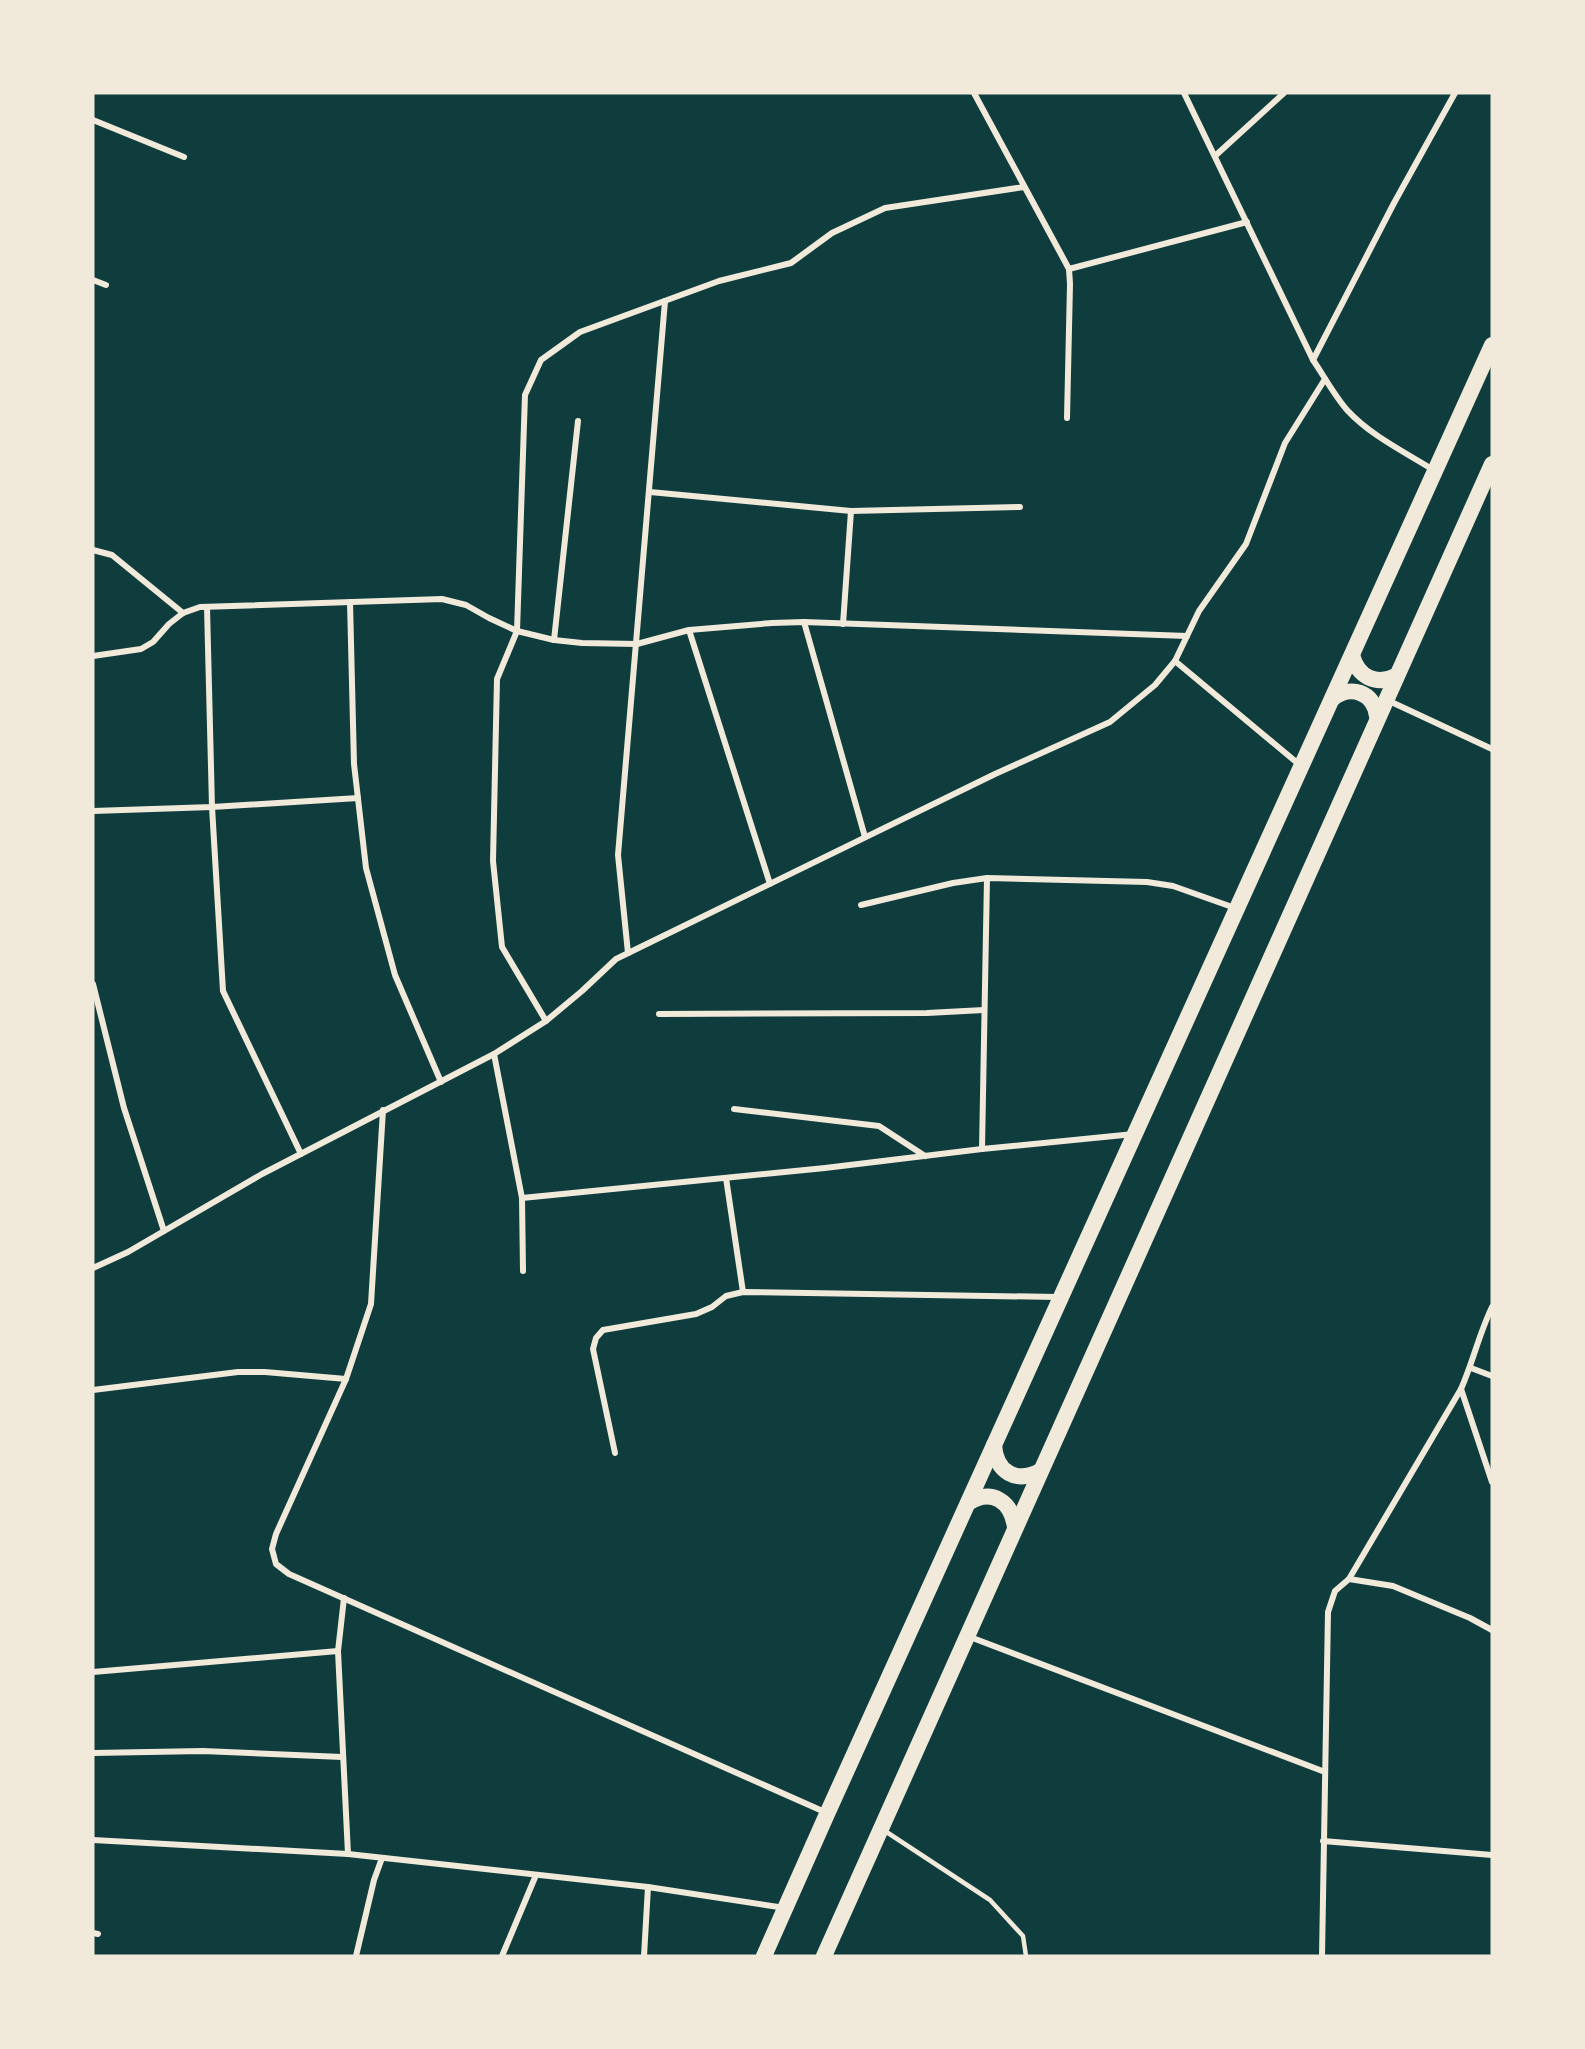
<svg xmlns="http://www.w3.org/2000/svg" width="1585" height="2049" viewBox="0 0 1585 2049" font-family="'Asap Condensed',sans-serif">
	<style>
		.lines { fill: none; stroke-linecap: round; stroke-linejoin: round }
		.service { stroke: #f1e9da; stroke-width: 4.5 }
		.minor { stroke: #f1e9da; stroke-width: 6 }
		.trunk { stroke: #f1e9da; stroke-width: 16 }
	</style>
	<rect width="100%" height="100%" fill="#0f3d3e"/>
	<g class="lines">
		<polyline class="service" points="885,1831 990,1900 1023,1936 1026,1956"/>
		<g class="minor">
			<polyline points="974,93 1069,269"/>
			<path d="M1184,93L1313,360C1324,376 1334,395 1347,410C1371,436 1405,452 1435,471"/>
			<polyline points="93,120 184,157"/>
			<polyline points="1215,156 1284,93"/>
			<polyline points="93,280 106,285"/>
			<polyline points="1313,360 1394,203 1455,93"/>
			<polyline points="1067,418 1070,284 1069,269 1247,222"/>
			<polyline points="650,492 851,511 1020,507"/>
			<polyline points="93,550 112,555 183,613"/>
			<polyline points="350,602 354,764 366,868 395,975 441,1082"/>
			<polyline points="207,607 212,807 223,991 301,1154"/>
			<polyline points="804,622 865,837"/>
			<polyline points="843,624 851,511"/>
			<polyline points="689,630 770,884"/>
			<polyline points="554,640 578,421"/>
			<polyline points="93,656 141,649 153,642 169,624 183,613 200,607 442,599 466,605 489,618 517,631 554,640 582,643 637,644 689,630 772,623 804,622 1187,636"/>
			<polyline points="1175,661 1301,766"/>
			<polyline points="1387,700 1492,749"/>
			<polyline points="93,811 212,807 358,798"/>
			<polyline points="861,905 953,883 987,878 1147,882 1173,886 1235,908"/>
			<polyline points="628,953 618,855 665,301"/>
			<polyline points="93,984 124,1108 164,1231"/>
			<polyline points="659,1014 927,1013 984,1010"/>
			<polyline points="546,1021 502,947 493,861 497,679 517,631 525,395 541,360 580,332 719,281 791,263 832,233 885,208 1024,187"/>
			<polyline points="494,1054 522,1198 523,1271"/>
			<polyline points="734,1109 879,1126 925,1156"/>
			<polyline points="383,1110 371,1304 346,1379 276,1534 272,1549 276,1564 289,1574 827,1813"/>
			<polyline points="982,1149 987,878"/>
			<polyline points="726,1178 743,1292"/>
			<polyline points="522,1198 825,1168 982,1149 1134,1134"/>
			<polyline points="93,1268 128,1252 262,1174 494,1054 546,1021 582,991 616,959 995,774 1110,722 1155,685 1175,661 1199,611 1246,544 1285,443 1325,379"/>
			<polyline points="1471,1368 1492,1376"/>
			<polyline points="1461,1389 1492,1482"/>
			<polyline points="93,1390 238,1372 265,1372 346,1379"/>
			<polyline points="615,1453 593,1349 596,1338 603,1330 696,1314 712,1307 726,1296 743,1292 1057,1297"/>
			<polyline points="1349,1579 1393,1586 1470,1618 1492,1630"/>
			<polyline points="344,1598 338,1651 348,1854"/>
			<polyline points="970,1637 1325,1772"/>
			<polyline points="93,1672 338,1651"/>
			<polyline points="93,1753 203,1751 342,1757"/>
			<polyline points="93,1840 348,1854 648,1887 785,1908"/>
			<polyline points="1323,1841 1492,1855"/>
			<polyline points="93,1933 98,1934"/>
			<polyline points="356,1956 374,1880 382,1858"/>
			<polyline points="502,1956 536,1875"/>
			<polyline points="644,1956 648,1887"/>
			<path d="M1322,1956L1328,1612L1335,1591L1349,1579L1461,1389C1473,1362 1479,1334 1492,1307"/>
		</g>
		<g class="trunk">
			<path d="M1352,655C1358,677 1376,686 1396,676"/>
			<path d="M1332,699C1350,684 1374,692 1377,716"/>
			<path d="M994,1445C996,1472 1016,1484 1040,1471"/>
			<path d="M968,1503C992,1488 1011,1501 1015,1527"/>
			<polyline points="764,1956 827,1814 1492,345"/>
			<polyline points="824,1956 1492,464"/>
		</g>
	</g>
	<rect width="1585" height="2049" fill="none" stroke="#f1e9da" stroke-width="189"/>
</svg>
